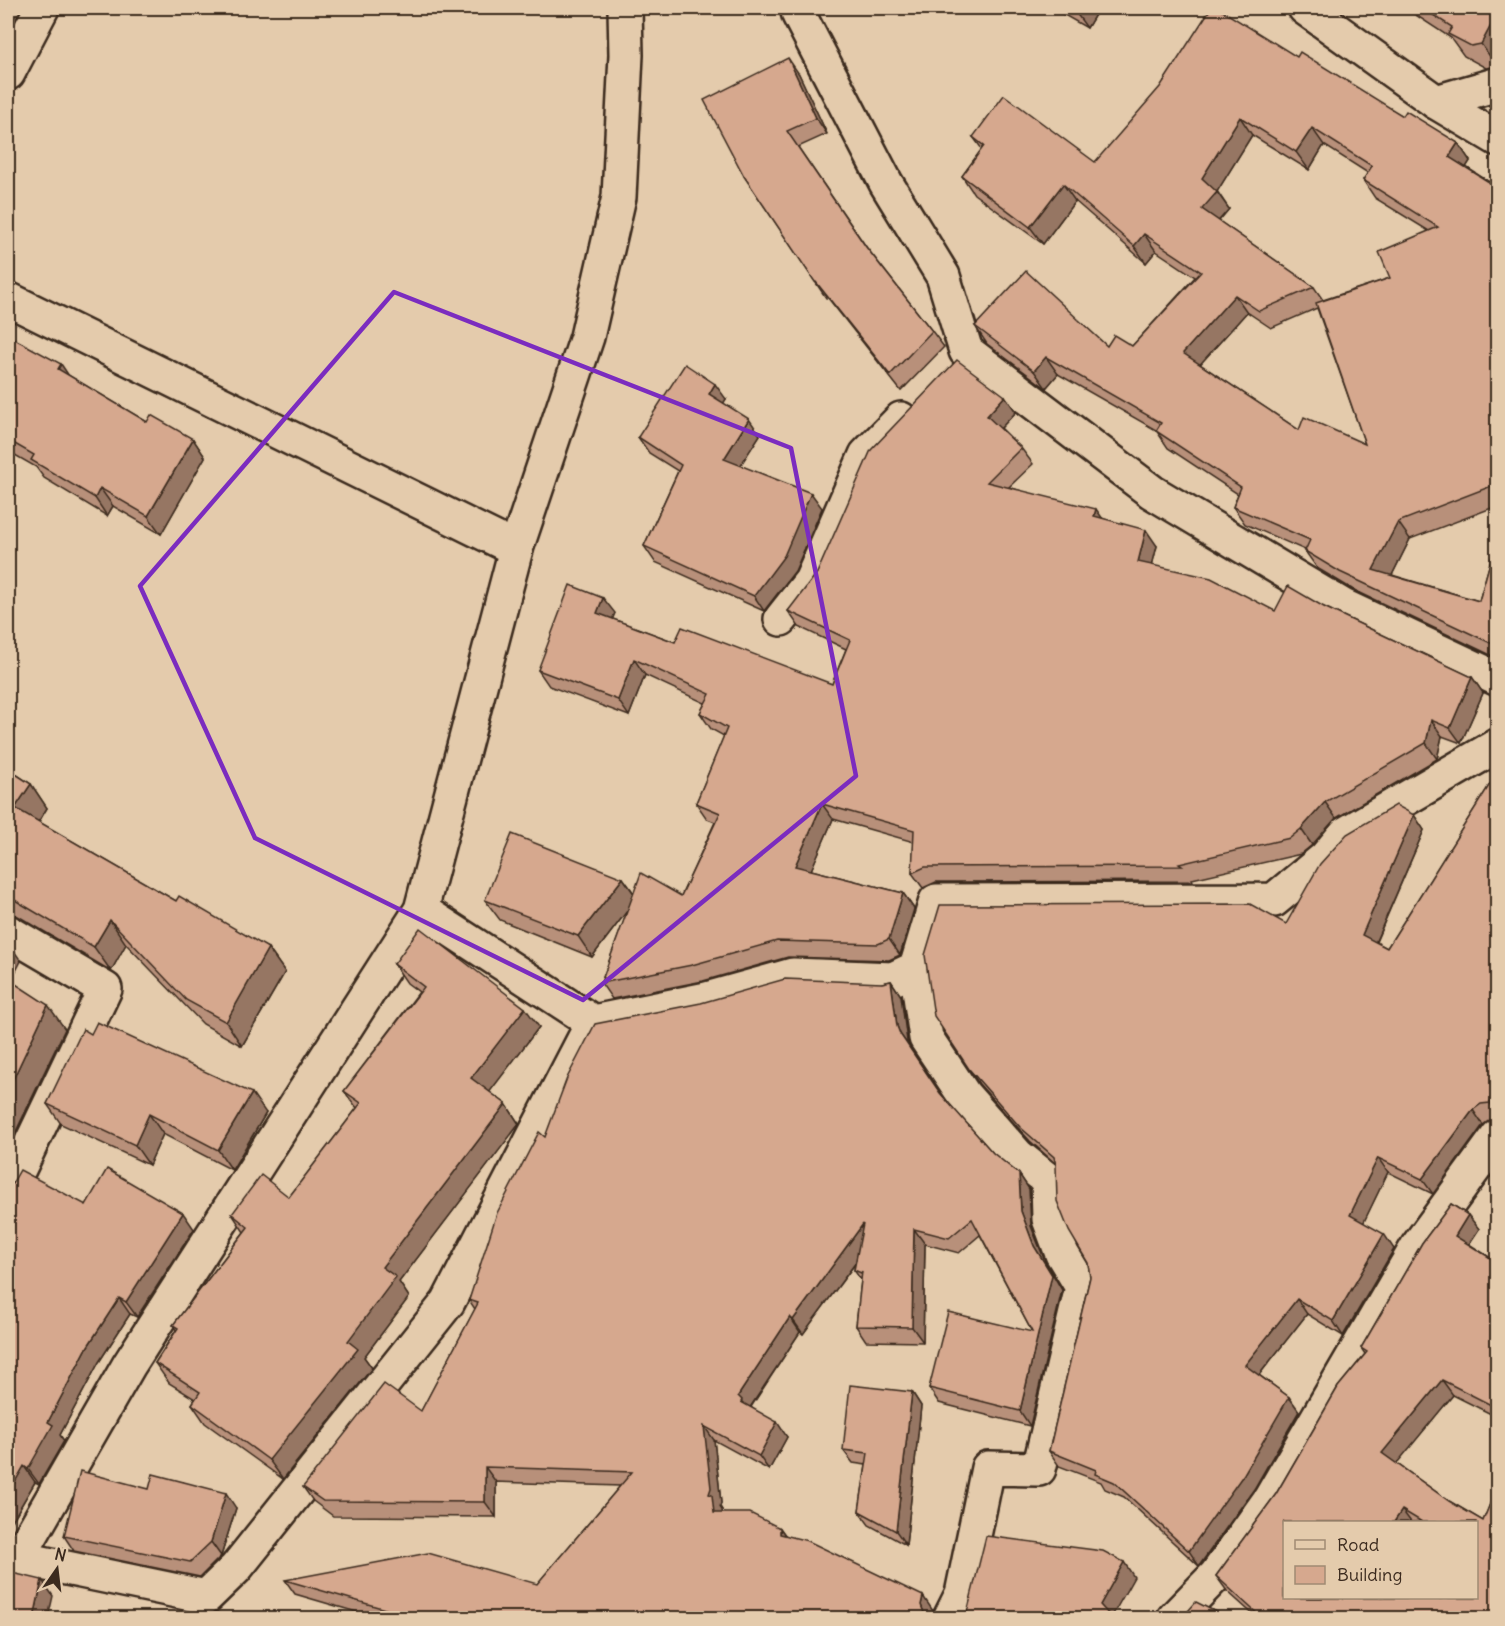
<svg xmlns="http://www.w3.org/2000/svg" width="1505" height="1626" viewBox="0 0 1505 1626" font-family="Delius,sans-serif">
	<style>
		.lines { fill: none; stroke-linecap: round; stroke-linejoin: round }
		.minor-casing { stroke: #3b2a1e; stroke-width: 38 }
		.tertiary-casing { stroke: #3b2a1e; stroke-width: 38 }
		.secondary-casing { stroke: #3b2a1e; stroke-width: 38 }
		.minor { stroke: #e4cbac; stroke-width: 33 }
		.tertiary { stroke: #e4cbac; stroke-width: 33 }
		.secondary { stroke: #e4cbac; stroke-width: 33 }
		.wall { fill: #b8907a; stroke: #3b2a1e; stroke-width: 1.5; fill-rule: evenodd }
		.shaded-wall { fill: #967663; stroke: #3b2a1e; stroke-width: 1.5 }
		.building { fill: #d6a88e; stroke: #3b2a1e; stroke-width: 1.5; fill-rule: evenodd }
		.marked { fill: none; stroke: #7b2cbf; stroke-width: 4.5; stroke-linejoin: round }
	</style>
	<rect width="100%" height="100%" fill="#e4cbac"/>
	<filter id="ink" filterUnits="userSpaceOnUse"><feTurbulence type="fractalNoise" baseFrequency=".0167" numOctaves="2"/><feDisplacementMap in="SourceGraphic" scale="12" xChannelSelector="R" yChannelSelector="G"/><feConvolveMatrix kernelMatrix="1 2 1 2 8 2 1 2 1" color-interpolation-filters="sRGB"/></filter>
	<g filter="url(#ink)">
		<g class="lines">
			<defs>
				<g id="minor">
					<polyline points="797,8 799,15 886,183 943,276 966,351 1152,492 1343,606 1498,679"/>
					<polyline points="1436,102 1498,84"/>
					<polyline points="8,299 516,549"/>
					<polyline points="781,619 811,581 866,455 901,419"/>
					<polyline points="8,932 105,989 8,1192"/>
					<polyline points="916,968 926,1038 964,1095 1017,1155 1048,1180 1049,1219 1062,1254 1082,1287 1039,1469 988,1468 962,1594 950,1618"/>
					<polyline points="593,1022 707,999 793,975 893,979 916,968 936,901 1274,900 1325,858 1345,834 1498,745"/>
					<polyline points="8,1558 18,1558 206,1597 236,1568 448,1302 593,1022 421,910"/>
					<polyline points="8,1561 18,1558 129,1365 421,910 516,549 587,337 619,197 626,55 625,8"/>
					<polyline points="1174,1618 1216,1575 1270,1499 1417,1247 1498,1136"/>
				</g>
				<polyline id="tertiary" points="8,73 42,8"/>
				<polyline id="secondary" points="1305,8 1436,102 1498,139"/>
			</defs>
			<use href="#minor" class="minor-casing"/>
			<use href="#tertiary" class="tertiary-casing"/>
			<use href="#secondary" class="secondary-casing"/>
			<use href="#minor" class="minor"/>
			<use href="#tertiary" class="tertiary"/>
			<use href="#secondary" class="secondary"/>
		</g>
		<g class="wall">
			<polygon points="1052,8 1099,8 1087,28"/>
			<polygon points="1405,8 1497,8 1497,66 1486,68 1464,56 1451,38"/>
			<path d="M1297,57L1403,116L1458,143L1470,161L1466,167L1497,187V506L1410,539L1392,575L1479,601L1497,538V658L1352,589L1317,568L1305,551V550L1245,524L1233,507L1238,494L1168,448L1156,430L1058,374L1046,388L987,344L975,326L1107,346H1132L1195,277L1156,251L1146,263L1075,201L1043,244L974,194L962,176L982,149L973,137L1095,162ZM1252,135L1309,170L1324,145L1368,173L1363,180L1375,198L1429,231L1390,278L1323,300L1314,287L1219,221L1229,209L1217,191ZM1317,308L1365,444L1299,430L1200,364L1247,312L1271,328Z"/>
			<polygon points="799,74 827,134 798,147 867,248 932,331 944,347 901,391 828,298 826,298 744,176"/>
			<polygon points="8,343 68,375 147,422 193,439 205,457 161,534 113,506 107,516 44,478 36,467 8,451"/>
			<polygon points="1005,396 1016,412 1001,428 1021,448 1033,464 1009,487 1102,518 1157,546 1152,565 1275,611 1324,607 1472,677 1483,693 1461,743 1442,736 1437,759 1336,818 1312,845 1301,854 1192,879 1193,881 936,882 923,888 912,873 914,842 833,819 811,870 903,893 914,909 900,955 889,960 788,957 703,981 612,999 601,983 628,910 592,957 500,920 485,900 623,878 634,893 681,896 715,822 707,819 696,803 724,736 711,729 700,713 705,703 645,675 629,716 549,686 538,670 615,613 612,619 675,642 832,684 846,649 799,627 788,611"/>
			<polygon points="726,399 723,403 760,435 740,465 822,508 795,571 764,611 655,562 644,546 678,471 649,453 638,437"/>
			<polygon points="8,769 31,784 47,808 39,822 176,901 268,948 285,972 242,1046 203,1024 126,944 111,971 18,916 8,913"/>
			<polygon points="1497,773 1497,1118 1491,1119 1483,1125 1433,1194 1388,1172 1363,1223 1394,1249 1343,1336 1307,1314 1259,1375 1289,1397 1299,1411 1254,1489 1199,1566 1124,1497 1105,1489 1101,1482 1059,1466 1049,1451 1090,1277 1088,1263 1056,1164 1030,1141 979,1084 969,1069 1286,924 1414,815 1424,830 1376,942 1387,948"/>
			<polygon points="394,964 539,1027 489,1092 506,1104 519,1124 399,1282 409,1297 364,1357 372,1368 283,1479 205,1423 192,1404 195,1399 169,1383 155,1363 176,1330 173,1325 244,1232 232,1214 289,1197 357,1108 344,1091 419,992 407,983"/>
			<polygon points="891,981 901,996 907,1041 910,1048 941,1095 993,1153 1019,1174 1029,1189 1031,1226 1045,1261 1062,1290 1030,1426 939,1403 929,1388 1032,1332 980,1235 959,1253 925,1244 923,1342 866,1341 856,1326 861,1280 854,1270 855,1264 803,1334 800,1332 751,1407 787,1437 769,1470 714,1440 721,1503 720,1507 722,1510 722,1513 780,1528 785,1535 933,1611 932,1618 377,1618 295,1594 285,1580 537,1584 620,1486 496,1482 496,1517 333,1516 313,1501 303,1487 421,1411 475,1309 469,1300 545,1137 882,983"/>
			<polygon points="91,1034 266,1113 232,1170 163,1134 149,1165 61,1124 47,1104"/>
			<path d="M1451,1204L1468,1215L1479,1229L1469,1244L1497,1262V1417L1453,1395L1396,1463L1449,1501L1483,1521L1497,1487V1618H1257L1227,1591L1216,1576L1276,1494L1338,1387L1365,1354L1361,1348L1422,1243ZM1284,1522H1476V1598H1442L1441,1599L1436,1598H1284Z"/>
			<polygon points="86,1205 194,1229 137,1317 130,1314 99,1362 60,1435 64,1441 39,1484 35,1482 8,1528"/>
			<polygon points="912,1392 921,1406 906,1545 869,1525 859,1511 866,1465 853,1463 843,1450"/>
			<polygon points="149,1489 236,1508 221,1556 200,1577 74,1551 64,1536"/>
		</g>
		<g class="shaded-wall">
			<polygon points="1080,8 1099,8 1087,28 1076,13"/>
			<polygon points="1497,14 1497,66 1481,44"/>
			<polygon points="788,58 799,74 827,134 816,118"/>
			<polygon points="1240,117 1252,135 1215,195 1217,192 1229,209 1214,226 1202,209 1202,178"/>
			<polygon points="1312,128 1324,145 1309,170 1296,152"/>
			<polygon points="1458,143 1470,161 1462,174 1449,157"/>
			<polygon points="1063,184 1075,201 1043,244 1030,227"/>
			<polygon points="1144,234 1156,251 1146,263 1134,246"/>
			<polygon points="1235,295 1247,312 1195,370 1183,353"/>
			<polygon points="1046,357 1058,374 1046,388 1034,371"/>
			<polygon points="61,364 73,382 58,369"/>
			<polygon points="715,384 726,399 720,409 709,394"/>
			<polygon points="1005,396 1016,412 998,431 987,416"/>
			<polygon points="749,419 760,435 735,474 724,459"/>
			<polygon points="193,439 205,457 161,534 148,516"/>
			<polygon points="100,488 113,506 107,516 95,498"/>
			<polygon points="811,493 822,508 795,571 764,611 754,596"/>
			<polygon points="1096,509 1107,525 1094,516"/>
			<polygon points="1398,522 1410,539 1386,587 1373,570"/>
			<polygon points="1146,530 1157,546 1149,578 1138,562"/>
			<polygon points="603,598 615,613 608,629 597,613"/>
			<polygon points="634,659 645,675 629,716 618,700"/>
			<polygon points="1472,677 1483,693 1461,743 1450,728"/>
			<polygon points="1431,720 1442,736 1437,759 1426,743"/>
			<polygon points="31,784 47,808 32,832 15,808"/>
			<polygon points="1325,802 1336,818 1312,845 1301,829"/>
			<polygon points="822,804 833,819 806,882 795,866"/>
			<polygon points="1414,815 1424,830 1372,950 1362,935"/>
			<polygon points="623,878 637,898 592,957 578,936"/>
			<polygon points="903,893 914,909 900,955 889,939"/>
			<polygon points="110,920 126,944 111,971 94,947"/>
			<polygon points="8,942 21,961 8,987"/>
			<polygon points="268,948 285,972 242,1046 226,1022"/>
			<polygon points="891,981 901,996 907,1041 910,1048 900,1034 897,1026"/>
			<polygon points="48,1005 65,1029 8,1148 8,1090"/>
			<polygon points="525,1008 539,1027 485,1098 471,1078"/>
			<polygon points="1497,1087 1497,1114 1490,1103"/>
			<polygon points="252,1093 266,1113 232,1170 218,1150"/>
			<polygon points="506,1104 519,1124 399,1282 409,1297 364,1357 372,1368 283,1479 269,1460 382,1267"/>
			<polygon points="1473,1110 1483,1125 1433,1194 1422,1179"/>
			<polygon points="149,1114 163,1134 149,1165 135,1145"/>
			<polygon points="1378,1158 1388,1172 1360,1230 1350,1215"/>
			<polygon points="1019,1174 1029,1189 1031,1226 1045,1261 1062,1290 1030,1426 1020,1411 1052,1275 1034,1246 1021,1211"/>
			<polygon points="183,1213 194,1229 137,1317 126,1302"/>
			<polygon points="1468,1215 1479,1229 1465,1250 1455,1236"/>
			<polygon points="863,1224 873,1239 803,1334 793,1320"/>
			<polygon points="914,1229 925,1244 923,1342 912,1327"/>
			<polygon points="1384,1234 1394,1249 1343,1336 1333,1321"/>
			<polygon points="119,1298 130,1314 99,1362 60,1435 64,1441 39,1484 28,1469 48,1422 88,1346"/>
			<polygon points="1297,1299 1307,1314 1255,1380 1245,1365"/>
			<polygon points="790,1317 800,1332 749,1409 751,1416 738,1396"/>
			<polygon points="1442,1380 1453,1395 1393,1468 1382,1453"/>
			<polygon points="912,1392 921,1406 906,1545 896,1531"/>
			<polygon points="1289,1397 1299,1411 1254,1489 1199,1566 1189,1551"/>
			<polygon points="777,1422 787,1437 769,1470 759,1456"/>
			<polygon points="704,1426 714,1440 721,1503 720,1507 722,1510 724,1527 714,1513 709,1494"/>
			<polygon points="24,1466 35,1482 8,1528 8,1494"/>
			<polygon points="485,1467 496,1482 496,1517 485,1502"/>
			<polygon points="226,1493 236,1508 221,1556 211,1542"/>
			<polygon points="1402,1510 1411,1522 1394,1522"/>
			<polygon points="780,1528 790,1542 780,1534"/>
			<polygon points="1124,1562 1134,1577 1111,1618 1100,1605"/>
			<polygon points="42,1580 53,1596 48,1618 34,1618"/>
			<polygon points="923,1596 933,1611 932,1618 928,1618 924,1613 921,1605"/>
		</g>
		<g class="building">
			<polygon points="1067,8 1080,8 1076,13"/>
			<path d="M1211,8H1218L1297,57L1300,52L1403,116L1406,111L1458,143L1449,157L1497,187V484L1398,522L1373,570L1479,601L1497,538V646L1340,572L1305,551L1310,540L1233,507L1241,487L1156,431L1161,423L1046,357L1034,371L975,326L1026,271L1107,346L1114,335L1132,346L1201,272L1144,234L1134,246L1063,184L1030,227L962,176L984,146L973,137L1004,95L1095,162L1160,87ZM1240,117L1296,152L1312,128L1372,166L1363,180L1438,227L1379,252L1390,278L1316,303L1365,444L1304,417L1299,430L1183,353L1235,295L1259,311L1314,287L1202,209L1217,192L1202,178Z"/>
			<polygon points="1422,8 1497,8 1497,14 1481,44 1471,46 1448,34 1452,27"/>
			<polygon points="788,58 816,118 787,131 866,247 932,331 890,375 816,282 815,282 744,176 704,100"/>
			<polygon points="11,337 61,364 58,369 147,422 151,415 193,439 148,516 100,488 95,498 31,460 34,455 8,440 8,343"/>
			<polygon points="957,360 1005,396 987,416 1021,448 987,482 1096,509 1094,516 1146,530 1138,562 1211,578 1275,611 1288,586 1324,607 1472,677 1450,728 1431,720 1426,743 1325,802 1301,829 1290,838 1179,864 1182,866 925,867 912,873 914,830 822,804 795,866 903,893 889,939 878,944 777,941 692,965 601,983 641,873 681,896 720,813 696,803 727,728 700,713 710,694 634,659 618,700 538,670 570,585 603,598 597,613 675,642 682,627 832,684 850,640 788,611 817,573 871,450"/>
			<polygon points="685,364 715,384 709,394 749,419 724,459 811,493 784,556 754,596 644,546 681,465 638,437"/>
			<polygon points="8,769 31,784 15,808 176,901 179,896 268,948 226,1022 186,1000 110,920 94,947 8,896"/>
			<polygon points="1497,773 1497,1087 1490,1103 1481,1104 1473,1110 1422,1179 1378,1158 1350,1215 1384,1234 1333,1321 1297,1299 1245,1365 1289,1397 1244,1474 1189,1551 1114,1482 1095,1474 1096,1470 1049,1451 1090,1277 1088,1263 1069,1231 1057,1201 1056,1165 1054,1157 1020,1127 969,1069 934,1016 925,955 940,905 1250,904 1286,924 1320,864 1347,834 1396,805 1414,815 1362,935 1387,948"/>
			<polygon points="512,834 623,878 578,936 485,900"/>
			<polygon points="420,928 525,1008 471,1078 506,1104 382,1267 396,1277 348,1341 358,1349 269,1460 192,1404 200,1392 155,1363 178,1328 173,1325 248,1227 232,1214 261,1175 289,1197 361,1103 344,1091 424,987 394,964"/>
			<polygon points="8,979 48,1005 8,1090"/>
			<polygon points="785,979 882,983 891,981 897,1026 900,1034 940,1093 993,1153 1019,1174 1021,1211 1034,1246 1052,1275 1020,1411 929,1388 948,1312 1032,1332 972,1219 949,1238 914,1229 912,1327 856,1326 862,1271 861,1273 854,1270 863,1224 793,1320 790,1317 738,1396 742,1400 741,1402 777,1422 759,1456 704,1426 711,1488 709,1494 712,1495 714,1513 750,1513 780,1528 780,1534 808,1541 923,1596 921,1605 924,1613 930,1618 416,1618 285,1580 428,1553 537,1584 632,1472 485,1467 485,1502 323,1501 303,1487 384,1384 421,1411 478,1303 469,1300 497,1213 539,1132 545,1137 567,1078 595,1024 701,1003"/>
			<polygon points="97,1022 252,1093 218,1150 149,1114 135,1145 47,1104 83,1029 91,1034"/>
			<polygon points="107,1169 183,1213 126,1302 119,1298 88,1346 48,1422 53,1425 28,1469 24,1466 8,1494 8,1191 20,1170 86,1205"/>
			<path d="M1451,1204L1468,1215L1455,1236L1497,1262V1408L1442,1380L1382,1453L1449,1501L1483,1521L1497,1487V1618H1262L1216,1576L1276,1494L1338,1387L1367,1352L1361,1348L1422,1243ZM1402,1510L1422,1522H1476V1598H1442L1441,1599L1436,1598H1284V1522H1394Z"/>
			<polygon points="850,1385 912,1392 896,1531 859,1511 868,1453 843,1450"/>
			<polygon points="80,1471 149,1489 153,1474 226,1493 211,1542 190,1562 64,1536"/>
			<polygon points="986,1536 1103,1551 1124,1562 1100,1605 1112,1618 950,1618 956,1612 966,1617"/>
			<polygon points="8,1572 42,1580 34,1618 8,1618"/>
			<polygon points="1196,1602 1228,1618 1182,1618"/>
		</g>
	</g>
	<path class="marked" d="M394,292L791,448L856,776L583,1000L255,838L140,586Z"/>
	<rect width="1505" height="1626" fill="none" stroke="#e4cbac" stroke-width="30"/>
	<rect x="15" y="15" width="1475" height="1596" fill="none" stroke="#3b2a1e" stroke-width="2" filter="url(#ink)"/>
	<rect x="1283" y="1521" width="195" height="78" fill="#e4cbac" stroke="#a08b73" stroke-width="1.5"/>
	<rect x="1295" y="1540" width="30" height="9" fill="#e4cbac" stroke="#a08b73" stroke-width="1.5"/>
	<text x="1337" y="1551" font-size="18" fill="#3b2a1e">Road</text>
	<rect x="1295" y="1566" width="30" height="18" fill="#d6a88e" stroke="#a08b73" stroke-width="1.5"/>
	<text x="1337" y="1581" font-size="18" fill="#3b2a1e">Building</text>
	<g transform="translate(57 1569) rotate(14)" stroke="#e4cbac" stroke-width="4.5" paint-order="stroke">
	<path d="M0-4.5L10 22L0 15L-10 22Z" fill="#3b2a1e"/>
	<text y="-9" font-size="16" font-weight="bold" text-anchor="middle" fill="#3b2a1e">N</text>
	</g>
</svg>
